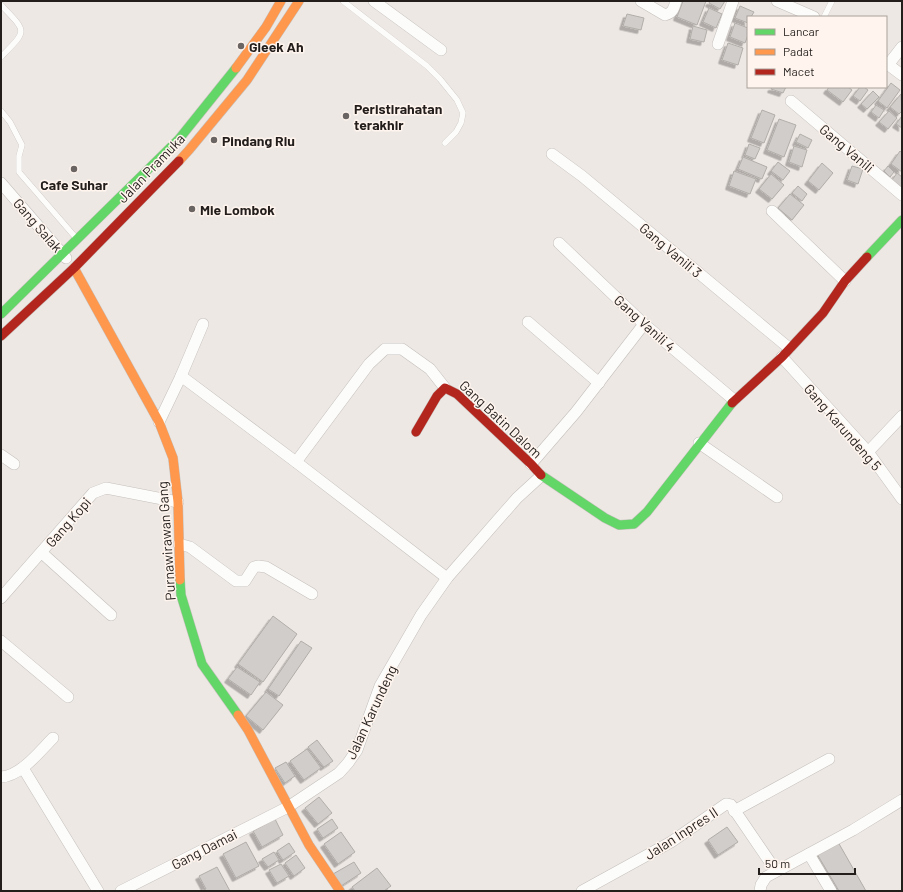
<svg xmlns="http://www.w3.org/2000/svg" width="903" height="892" viewBox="0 0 903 892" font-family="Barlow,sans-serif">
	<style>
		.building { fill: #d1cdca; stroke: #b1ada9; filter: url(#shadow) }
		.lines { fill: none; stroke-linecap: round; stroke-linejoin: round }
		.lane-casing { stroke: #c5c0bc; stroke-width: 6 }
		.street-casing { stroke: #c5c0bc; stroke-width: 12 }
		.fast-casing { stroke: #c5c0bc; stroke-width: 10 }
		.slow-casing { stroke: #c5c0bc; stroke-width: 10 }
		.jam-casing { stroke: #c5c0bc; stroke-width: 10 }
		.lane { stroke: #fcfcfb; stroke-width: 5.5 }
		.street { stroke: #fcfcfb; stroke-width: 11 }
		.fast { stroke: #63d668; stroke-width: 9 }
		.slow { stroke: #ff974d; stroke-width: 9 }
		.jam { stroke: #b3261e; stroke-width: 9 }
		.poi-dot { fill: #6a6562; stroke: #fff5ee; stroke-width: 1.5 }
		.labels { text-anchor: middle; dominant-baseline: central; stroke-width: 3; stroke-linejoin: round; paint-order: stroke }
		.poi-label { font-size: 14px; font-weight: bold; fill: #231e1c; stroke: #fff5ee; text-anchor: start }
		.street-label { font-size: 14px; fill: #231e1c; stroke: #fff5ee }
	</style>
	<defs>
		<filter id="shadow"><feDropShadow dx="-3.5" dy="3.5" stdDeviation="0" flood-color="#0004"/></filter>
	</defs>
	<rect width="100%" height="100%" fill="#eee8e4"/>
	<g class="building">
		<polygon points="683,1 706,1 697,25 677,17"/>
		<polygon points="710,1 725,1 720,9 709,3"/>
		<polygon points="740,6 754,12 751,17 748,17 748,23 735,18"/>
		<polygon points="709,8 722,14 716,28 703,22"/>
		<polygon points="627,14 644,18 641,30 623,26"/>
		<polygon points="735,23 748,28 748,35 745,43 730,37"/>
		<polygon points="693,26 707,30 704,42 690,39"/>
		<polygon points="728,43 743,48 738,65 722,60"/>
		<polygon points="891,83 900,90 887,108 878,101"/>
		<polygon points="772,87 786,87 783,93 771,89"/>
		<polygon points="829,87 848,87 852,90 843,102 827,90"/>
		<polygon points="860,87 864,87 868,90 860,101 853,96"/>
		<polygon points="873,91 879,97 867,109 861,104"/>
		<polygon points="901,94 902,111 899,114 890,107"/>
		<polygon points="876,105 884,110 879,118 871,112"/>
		<polygon points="762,110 775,115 764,143 751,138"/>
		<polygon points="889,111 897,118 888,129 879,122"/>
		<polygon points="902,116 902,128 896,124"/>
		<polygon points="779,119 796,125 784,157 767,150"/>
		<polygon points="800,134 812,140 808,148 796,142"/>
		<polygon points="749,144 760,148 755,159 745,155"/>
		<polygon points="794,146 807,150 802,167 789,162"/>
		<polygon points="900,151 902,153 902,172 891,164"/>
		<polygon points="743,157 767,167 762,179 738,169"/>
		<polygon points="778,162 790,171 783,180 771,171"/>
		<polygon points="822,163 833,173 819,190 808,181"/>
		<polygon points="852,166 863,169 858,184 847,180"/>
		<polygon points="888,166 894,172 890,177 884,171"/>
		<polygon points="734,171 756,179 750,194 729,186"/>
		<polygon points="897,173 902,177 902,188 892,180"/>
		<polygon points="771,174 784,185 772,199 759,189"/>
		<polygon points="798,186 807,194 802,201 792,193"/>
		<polygon points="790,194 804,205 792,220 778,208"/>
		<polygon points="273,616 297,634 263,682 238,664"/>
		<polygon points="301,641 312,648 279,696 268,689"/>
		<polygon points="237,667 260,682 251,695 228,679"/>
		<polygon points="266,692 283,705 263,730 246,716"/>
		<polygon points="317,740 333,761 324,767 308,747"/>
		<polygon points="307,749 321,768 304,780 290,761"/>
		<polygon points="286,762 295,776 285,783 275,768"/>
		<polygon points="319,797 332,813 318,824 305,808"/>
		<polygon points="275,819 283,835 262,847 253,831"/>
		<polygon points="332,819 338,828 323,838 317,829"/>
		<polygon points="727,827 738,842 718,855 708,840"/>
		<polygon points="341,832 355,852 338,864 324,844"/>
		<polygon points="246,842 259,866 236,878 223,854"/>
		<polygon points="838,842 866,891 839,891 817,854"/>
		<polygon points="289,843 295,852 283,860 277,851"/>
		<polygon points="274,852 279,860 268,867 262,859"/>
		<polygon points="296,855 305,868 294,876 285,863"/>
		<polygon points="354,862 361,873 341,886 333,874"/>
		<polygon points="281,864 289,876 277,883 269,870"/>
		<polygon points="217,867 230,891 201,891 206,889 199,876"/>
		<polygon points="377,868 391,886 384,891 355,891 352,887"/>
	</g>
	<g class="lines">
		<defs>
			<g id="lane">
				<polyline points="343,1 427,66 440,79 457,100 463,113 461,123 456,132 445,143"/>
				<path d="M1,5C28,33 27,30 1,57"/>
				<polyline points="824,17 832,1"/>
				<polyline points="1,111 10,122 22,145 19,156 19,172 77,239"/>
			</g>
			<g id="street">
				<polyline points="374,1 441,50"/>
				<path d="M641,1L665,15C673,13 674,8 676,1"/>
				<polyline points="777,1 814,17"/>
				<polyline points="718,44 733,1"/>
				<polyline points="886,63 902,75"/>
				<polyline points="888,65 902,47"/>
				<polyline points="791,101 902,195"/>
				<polyline points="552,154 582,176 789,348"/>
				<polyline points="1,183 66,258"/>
				<polyline points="772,211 845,281"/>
				<polyline points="559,243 644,324 734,400"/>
				<polyline points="528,322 599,383"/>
				<polyline points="782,357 868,452 902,499"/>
				<polyline points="181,376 296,462 447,578"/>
				<polyline points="159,422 181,376 203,324"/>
				<polyline points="699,443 777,497"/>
				<polyline points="868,452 902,416"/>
				<polyline points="1,455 14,464"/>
				<polyline points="296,462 369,364 385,349 402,349 430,369 445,388"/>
				<polyline points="531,464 576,412 644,324"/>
				<polyline points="179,544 190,547 236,581 245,581 254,567 258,566 266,567 312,594"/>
				<polyline points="42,553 111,615"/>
				<polyline points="1,598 93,493 106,488 178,502"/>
				<polyline points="1,641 68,697"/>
				<polyline points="23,768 98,891"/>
				<path d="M1,777C21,776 40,751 53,738"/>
				<polyline points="734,811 829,759"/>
				<polyline points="809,854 831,891"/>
				<polyline points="121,891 288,807 339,773 348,763 357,750 380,686 421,615 447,578 517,498 541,476"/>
				<polyline points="582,891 671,842 726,804 731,805 776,871"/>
				<polyline points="760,891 761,885 766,877 853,830 902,800"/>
			</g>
			<g id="fast">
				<polyline points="867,257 902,220"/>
				<polyline points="1,314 179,139 236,68"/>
				<polyline points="541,475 605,518 619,525 634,524 647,512 732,403"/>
				<polyline points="180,580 181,595 202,664 238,715"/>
			</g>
			<g id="slow">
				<polyline points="236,68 266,27 281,1"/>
				<polyline points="179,161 189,150 247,80 299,1"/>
				<polyline points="74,268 159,422 173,458 178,502 180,580"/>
				<polyline points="238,715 248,730 309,845 340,891"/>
			</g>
			<g id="jam">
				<polyline points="1,336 74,268 179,161"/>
				<polyline points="732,403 782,357 823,313 845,281 867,257"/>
				<polyline points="416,432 437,396 445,388 457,394 531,464 541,475"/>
			</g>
		</defs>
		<use href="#lane" class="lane-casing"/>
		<use href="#street" class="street-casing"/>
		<use href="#fast" class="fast-casing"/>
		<use href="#slow" class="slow-casing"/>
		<use href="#jam" class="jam-casing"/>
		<use href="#lane" class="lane"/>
		<use href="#street" class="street"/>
		<use href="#fast" class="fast"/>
		<use href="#slow" class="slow"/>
		<use href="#jam" class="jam"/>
	</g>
	<g class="poi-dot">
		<circle cx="241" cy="46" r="4"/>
		<circle cx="346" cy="116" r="4"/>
		<circle cx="214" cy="140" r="4"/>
		<circle cx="74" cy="169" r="4"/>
		<circle cx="192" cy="209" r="4"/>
	</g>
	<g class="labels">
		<g class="poi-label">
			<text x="249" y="46">Gleek Ah</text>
			<text x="354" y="108">Peristirahatan<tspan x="354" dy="16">terakhir</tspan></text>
			<text x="222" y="140">Pindang Riu</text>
			<text x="74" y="184" text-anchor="middle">Cafe Suhar</text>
			<text x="200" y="209">Mie Lombok</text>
		</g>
		<g class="street-label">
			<text transform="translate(847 148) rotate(40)">Gang Vanili</text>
			<text transform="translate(151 168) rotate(-46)">Jalan Pramuka</text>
			<text transform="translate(38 225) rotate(49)">Gang Salak</text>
			<text transform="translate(671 250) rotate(40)">Gang Vanili 3</text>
			<text transform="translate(645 323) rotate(42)">Gang Vanili 4</text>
			<text transform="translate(501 419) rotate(43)">Gang Batin Dalom</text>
			<text transform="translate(843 427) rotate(49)">Gang Karundeng 5</text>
			<text transform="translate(68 522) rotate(-49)">Gang Kopi</text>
			<text transform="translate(166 541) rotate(-94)">Purnawirawan Gang</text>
			<text transform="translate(371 712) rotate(-65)">Jalan Karundeng</text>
			<text transform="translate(681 833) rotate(-33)">Jalan Inpres II</text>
			<text transform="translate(204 849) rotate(-27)">Gang Damai</text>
		</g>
	</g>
	<rect width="903" height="892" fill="none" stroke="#231e1c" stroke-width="4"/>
	<rect x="747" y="16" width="140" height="72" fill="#fff5ee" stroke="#a79f9a"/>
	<rect x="755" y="29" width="20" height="6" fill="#63d668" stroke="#a79f9a"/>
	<text x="783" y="36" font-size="12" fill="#231e1c">Lancar</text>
	<rect x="755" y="49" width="20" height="6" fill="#ff974d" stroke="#a79f9a"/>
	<text x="783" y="56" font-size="12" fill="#231e1c">Padat</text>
	<rect x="755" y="69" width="20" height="6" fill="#b3261e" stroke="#a79f9a"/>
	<text x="783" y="76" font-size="12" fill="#231e1c">Macet</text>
	<path d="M759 868v6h96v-6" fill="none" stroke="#231e1c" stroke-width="2"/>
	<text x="765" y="868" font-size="12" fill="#231e1c" stroke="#fff5ee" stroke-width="3" paint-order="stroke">50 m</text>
</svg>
